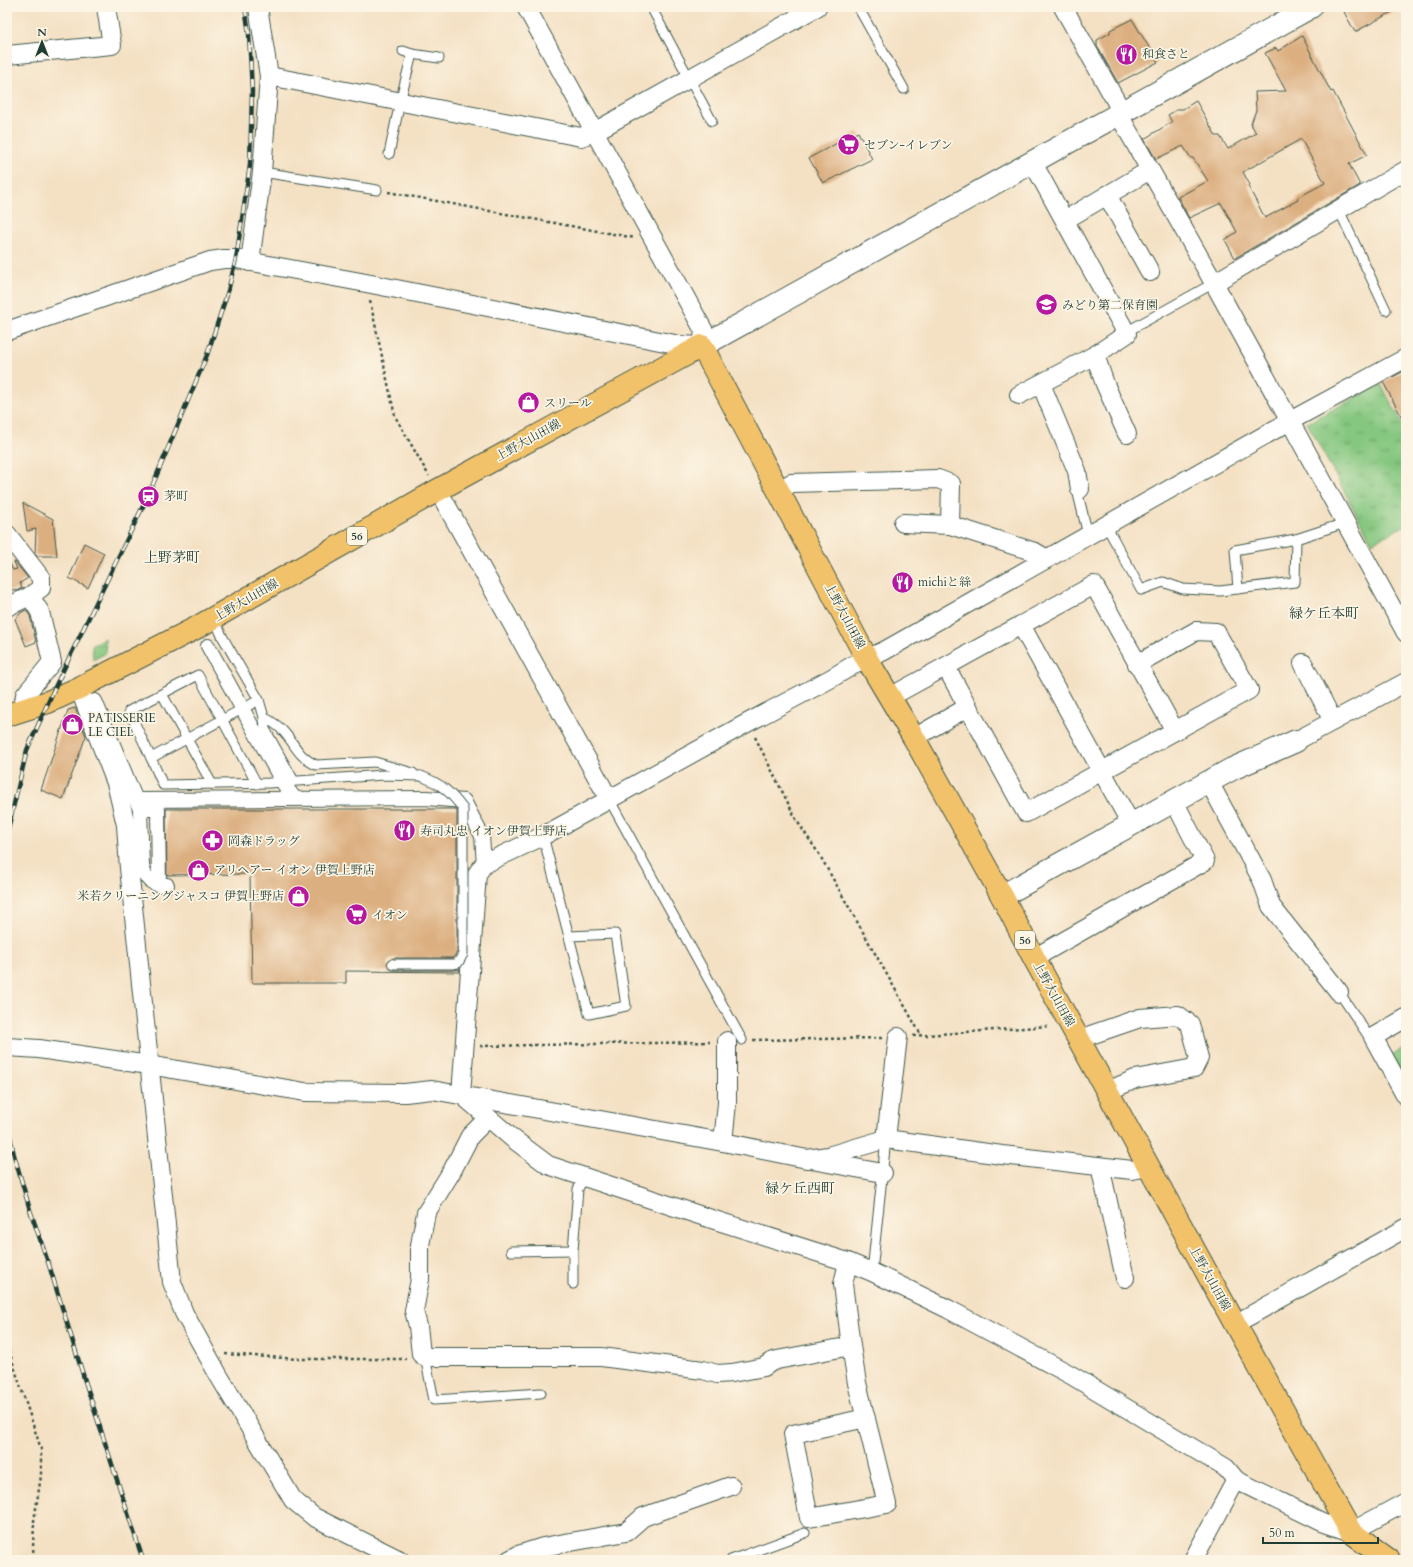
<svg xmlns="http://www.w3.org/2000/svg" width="1413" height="1567" viewBox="0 0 1413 1567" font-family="Cardo,'Noto Serif JP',serif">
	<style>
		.green { fill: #85c780; stroke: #52825a }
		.park { fill: url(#park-tufts); stroke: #52825a }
		.building { fill: #dcaf80; fill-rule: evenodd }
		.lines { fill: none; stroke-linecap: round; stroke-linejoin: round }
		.service-casing { stroke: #3f564a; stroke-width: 11 }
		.pedestrian-casing { stroke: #3f564a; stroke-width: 16 }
		.minor-casing { stroke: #3f564a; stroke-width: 20 }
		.tertiary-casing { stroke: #3f564a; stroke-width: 24 }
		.primary-casing { stroke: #3f564a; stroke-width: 24 }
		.path { stroke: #3f564a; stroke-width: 2.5; stroke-dasharray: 3 3; stroke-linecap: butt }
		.service { stroke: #fff; stroke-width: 9 }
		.pedestrian { stroke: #fff; stroke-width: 14 }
		.minor { stroke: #fff; stroke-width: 18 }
		.tertiary { stroke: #fff; stroke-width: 22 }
		.primary { stroke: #f2c26a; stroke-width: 22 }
		.rail-casing { stroke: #1f3d34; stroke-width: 4.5 }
		.rail { stroke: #fcf5e5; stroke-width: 3; stroke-dasharray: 9; stroke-linecap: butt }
		.service-bridge-casing { stroke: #3f564a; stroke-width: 11; stroke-linecap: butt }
		.service-bridge { stroke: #fff; stroke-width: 9 }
		.labels { text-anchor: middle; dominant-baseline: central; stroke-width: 3.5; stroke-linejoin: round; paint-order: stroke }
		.shield { fill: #fcf5e5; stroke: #617469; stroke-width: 1 }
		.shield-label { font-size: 11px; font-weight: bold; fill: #1f3d34 }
		.poi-label { font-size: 12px; fill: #1f3d34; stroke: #fcf5e5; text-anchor: start }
		.street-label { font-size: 12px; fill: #1f3d34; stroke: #fcf5e5 }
		.quarter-label { font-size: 14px; fill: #1f3d34; stroke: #fcf5e5 }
	</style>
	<defs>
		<pattern id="park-tufts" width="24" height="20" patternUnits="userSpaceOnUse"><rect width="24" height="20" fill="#85c780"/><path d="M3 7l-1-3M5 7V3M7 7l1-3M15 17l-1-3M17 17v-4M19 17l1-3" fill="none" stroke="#6ca36a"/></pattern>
	</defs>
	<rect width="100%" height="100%" fill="#fcf5e5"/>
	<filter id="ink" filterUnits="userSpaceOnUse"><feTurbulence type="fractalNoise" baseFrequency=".025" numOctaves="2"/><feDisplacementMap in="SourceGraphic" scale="8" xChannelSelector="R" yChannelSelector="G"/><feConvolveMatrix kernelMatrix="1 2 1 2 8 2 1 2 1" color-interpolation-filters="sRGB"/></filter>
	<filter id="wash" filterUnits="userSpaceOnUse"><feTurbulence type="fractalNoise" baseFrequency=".012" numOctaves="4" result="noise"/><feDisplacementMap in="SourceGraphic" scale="16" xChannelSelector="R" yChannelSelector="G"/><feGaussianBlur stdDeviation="0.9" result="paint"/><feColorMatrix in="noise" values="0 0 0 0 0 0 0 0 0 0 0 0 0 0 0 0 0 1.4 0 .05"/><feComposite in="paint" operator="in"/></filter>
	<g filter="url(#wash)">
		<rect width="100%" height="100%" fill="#f4e1c4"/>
		<polygon class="green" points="1406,1048 1406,1084 1391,1056"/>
		<g class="park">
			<polygon points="1381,384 1406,430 1406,525 1372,543 1307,423"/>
			<polygon points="105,638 106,653 93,660 92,645"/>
		</g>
		<g id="blocks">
			<g class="building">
				<polygon points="1352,7 1401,7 1355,32 1344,12"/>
				<polygon points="1132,19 1158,62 1118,83 1097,46 1097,40 1110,33 1110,30"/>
				<path d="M1302,36L1331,92L1333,91L1367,155L1349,164L1360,185L1235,258L1225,240L1237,232L1221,203L1189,218L1178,197L1208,181L1193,158H1191L1183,146L1156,159L1144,139L1172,122L1168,115L1178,109H1183L1196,101L1216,136H1220L1228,149L1256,133L1251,124L1256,110L1255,92L1286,91L1265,53L1276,48L1278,51ZM1301,139L1325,183L1297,198L1298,200L1265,218L1248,186L1250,185L1243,172Z"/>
				<polygon points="858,132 872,159 823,183 809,158"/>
				<polygon points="1406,370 1406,425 1383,382"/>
				<polygon points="23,503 53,519 57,556 37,556 35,553 36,529 27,531"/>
				<polygon points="84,543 104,553 88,588 69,578"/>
				<polygon points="7,558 13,570 17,569 14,562 15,562 28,578 20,583 22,588 16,591 16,589 7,592"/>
				<polygon points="26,610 30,616 36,642 26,646 15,619 20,614 20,613"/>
				<polygon points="75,708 86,736 63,799 41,790 68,710"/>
				<polygon points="166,809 456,809 457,811 457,952 453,958 393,958 388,961 387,964 390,969 393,970 454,970 460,969 459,972 346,971 346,983 252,983 250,874 167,875"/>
			</g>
		</g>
	</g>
	<g filter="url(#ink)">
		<use href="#blocks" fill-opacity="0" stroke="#3f564a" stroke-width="1"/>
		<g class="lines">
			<defs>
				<g id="service">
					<polyline points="651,7 712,121"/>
					<polyline points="858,7 904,89"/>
					<polyline points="403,51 412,54 439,58"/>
					<polyline points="389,154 400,102 412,54"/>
					<polyline points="262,172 377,190"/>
					<polyline points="1339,210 1386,310"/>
					<polyline points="1126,332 1214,283"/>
					<polyline points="1080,489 1078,494 1088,535"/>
					<polyline points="1106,525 1141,590 1163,582 1183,589 1220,591 1295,582 1296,539"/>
					<polyline points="1238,589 1235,550 1296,539 1345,523"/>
					<polyline points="214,618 222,636 259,700 264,717 265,729 294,781"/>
					<polyline points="162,694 212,784"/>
					<polyline points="259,700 151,758 163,785 269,783 384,775 421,776"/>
					<path d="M264,717C270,721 278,725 283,731C296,745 297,756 316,765L375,762L413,773"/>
					<polyline points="151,758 129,711 198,675 257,784"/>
					<polyline points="609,799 742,1040"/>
					<polyline points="543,836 589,1014 626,1006 615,934 569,936"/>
					<polyline points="1339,992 1367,1034 1373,1037"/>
					<polyline points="511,1251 573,1250"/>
					<polyline points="872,1272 886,1139"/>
					<polyline points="573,1284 573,1250 578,1189 584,1177"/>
					<polyline points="425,1357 434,1400 541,1393"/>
					<polyline points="731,1560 805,1533"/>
				</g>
				<g id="pedestrian">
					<polyline points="208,646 283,783 295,799"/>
					<polyline points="95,701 136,800 426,798 464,801 482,836 484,864"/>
					<path d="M136,800L140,809L142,865C145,880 151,885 167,885"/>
					<polyline points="141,809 158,809 159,885"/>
				</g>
				<g id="minor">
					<polyline points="1063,7 1117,103 1119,115 1214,283 1406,633"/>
					<polyline points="7,55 112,45 106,7"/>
					<polyline points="269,76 581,137 594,132 817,7"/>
					<polyline points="1107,195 1150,272"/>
					<polyline points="1065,220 1150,170"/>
					<polyline points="250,262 262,172 269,76 258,7"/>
					<polyline points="1214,283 1406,170"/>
					<polyline points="7,331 210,261 224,259 236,259 366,283 680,345 702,346 704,331 526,7"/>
					<polyline points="1095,355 1105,384 1127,434"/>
					<polyline points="1041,384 1077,471 1080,489"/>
					<polyline points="1019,395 1095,355 1127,334 1033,163"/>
					<polyline points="438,490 609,799"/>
					<polyline points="780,491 791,483 938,479 951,484 950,525"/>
					<polyline points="903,523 950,525 1035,552 1047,559"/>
					<polyline points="7,534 41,578 41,588 30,596 7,607"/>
					<polyline points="1021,625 1131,824"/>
					<polyline points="1303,663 1333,721"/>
					<polyline points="946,667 1026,813 1249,690 1216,632 1196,631 1137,664"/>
					<polyline points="79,688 116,783 126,825 129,868 172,1282 184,1313 219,1376 293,1500 314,1517 400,1560"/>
					<polyline points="890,697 1094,585 1175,731"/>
					<polyline points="26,709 24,702 25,695 52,662 40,612 30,596"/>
					<polyline points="914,738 968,707"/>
					<polyline points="1296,741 1406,682"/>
					<polyline points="1209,782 1262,880 1271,906 1339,992"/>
					<polyline points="1034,958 1205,861 1174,801"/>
					<polyline points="1406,1018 1373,1037 1406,1097"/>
					<polyline points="1079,1039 1140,1018 1178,1015 1190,1024 1199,1058 1194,1068 1135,1079 1108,1091"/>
					<polyline points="7,1047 39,1049 149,1065 305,1092 405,1093 432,1090 723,1142 807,1159 828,1156 886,1139 1002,1155 1132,1170 1149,1167"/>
					<polyline points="461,1095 477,874 484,864 543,836 747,723 830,679 855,664 884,651 1290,421 1406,358"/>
					<polyline points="462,1095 512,1138 548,1165 702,1216 848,1262 872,1272 948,1309 1071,1375 1226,1468 1236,1480 1322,1522 1351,1532 1406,1502"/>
					<polyline points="488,1118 470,1136 452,1171 426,1213 420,1245 420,1279 414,1311 418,1326 421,1354 425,1357 601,1357 703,1370 717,1374 732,1373 764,1367 771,1362 777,1360 851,1346"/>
					<polyline points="886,1139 898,1037"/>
					<polyline points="723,1142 727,1103 727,1041"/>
					<polyline points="817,1161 883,1173"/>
					<polyline points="1105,1167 1102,1175 1125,1278"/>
					<polyline points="848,1262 843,1284 851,1346 857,1383 887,1504 809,1518 793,1434 866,1418"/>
					<polyline points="1235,1324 1406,1228"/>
					<polyline points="509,1560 518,1555 543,1547 626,1532 643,1517 731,1486"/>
					<polyline points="1193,1560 1236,1480"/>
				</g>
				<g id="tertiary">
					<polyline points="702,346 1311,7"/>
					<polyline points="1002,896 1232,769 1296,741"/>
				</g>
				<polyline id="primary" points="7,715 48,702 79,688 194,629 438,490 702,346 867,659 914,738 1002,896 1034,958 1235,1324 1351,1532 1389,1560"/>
			</defs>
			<use href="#service" class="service-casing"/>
			<use href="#pedestrian" class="pedestrian-casing"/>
			<use href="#minor" class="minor-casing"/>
			<use href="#tertiary" class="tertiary-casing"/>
			<use href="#primary" class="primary-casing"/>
			<g class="path">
				<polyline points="388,192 635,238"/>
				<polyline points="370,301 395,416 429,476"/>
				<polyline points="755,737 797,821 819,854 921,1035"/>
				<polyline points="913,1036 1050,1026"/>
				<polyline points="753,1040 882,1038"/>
				<polyline points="480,1046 710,1042"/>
				<polyline points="7,1345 41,1449 41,1476 34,1521 33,1549 35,1560"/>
				<polyline points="225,1354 299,1359 406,1359"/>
			</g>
			<use href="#service" class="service"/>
			<use href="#pedestrian" class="pedestrian"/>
			<use href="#minor" class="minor"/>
			<use href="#tertiary" class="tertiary"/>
			<use href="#primary" class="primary"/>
			<defs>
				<g id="rail">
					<polyline points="7,833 27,750 56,685 148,496 207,355 228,291 236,259 250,165 252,91 249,34 245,7"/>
					<polyline points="7,1123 14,1155 30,1210 49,1265 85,1381 143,1560"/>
				</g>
			</defs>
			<use href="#rail" class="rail-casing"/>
			<use href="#rail" class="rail"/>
			<defs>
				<path id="service-bridge" d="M393,964H454L458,963L463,954V809C450,791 441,784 421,776"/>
			</defs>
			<use href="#service-bridge" class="service-bridge-casing"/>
			<use href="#service-bridge" class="service-bridge"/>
		</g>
	</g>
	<defs>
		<symbol id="restaurant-disc" viewBox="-11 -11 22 22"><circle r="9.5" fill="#b5179e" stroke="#fcf5e5"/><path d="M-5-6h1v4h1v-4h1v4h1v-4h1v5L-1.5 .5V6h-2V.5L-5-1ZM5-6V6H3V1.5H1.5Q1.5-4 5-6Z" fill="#fff"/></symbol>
		<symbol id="supermarket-disc" viewBox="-11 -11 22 22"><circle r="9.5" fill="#b5179e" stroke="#fcf5e5"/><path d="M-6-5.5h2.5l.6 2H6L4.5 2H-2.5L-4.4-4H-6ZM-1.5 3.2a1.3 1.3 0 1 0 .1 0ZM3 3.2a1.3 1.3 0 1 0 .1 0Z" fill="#fff"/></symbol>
		<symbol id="school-disc" viewBox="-11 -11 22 22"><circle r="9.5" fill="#b5179e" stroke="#fcf5e5"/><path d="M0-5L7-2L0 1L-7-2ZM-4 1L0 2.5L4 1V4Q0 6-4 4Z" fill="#fff"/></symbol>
		<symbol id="shop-disc" viewBox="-11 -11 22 22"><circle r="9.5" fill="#b5179e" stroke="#fcf5e5"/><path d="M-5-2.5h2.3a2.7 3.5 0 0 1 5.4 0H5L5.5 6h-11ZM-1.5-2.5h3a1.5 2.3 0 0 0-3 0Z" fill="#fff"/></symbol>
		<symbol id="station-disc" viewBox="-11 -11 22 22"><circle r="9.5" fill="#b5179e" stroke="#fcf5e5"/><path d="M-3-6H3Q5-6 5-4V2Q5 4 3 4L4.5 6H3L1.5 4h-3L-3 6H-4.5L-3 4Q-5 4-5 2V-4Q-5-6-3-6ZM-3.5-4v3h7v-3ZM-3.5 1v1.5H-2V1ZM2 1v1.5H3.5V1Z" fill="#fff"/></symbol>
		<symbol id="pharmacy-disc" viewBox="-11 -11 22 22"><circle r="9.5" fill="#b5179e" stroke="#fcf5e5"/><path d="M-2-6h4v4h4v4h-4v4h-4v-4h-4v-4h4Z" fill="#fff"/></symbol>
	</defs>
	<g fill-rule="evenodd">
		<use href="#restaurant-disc" x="1114" y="42" width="25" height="25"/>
		<use href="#supermarket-disc" x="836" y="132" width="25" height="25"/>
		<use href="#school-disc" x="1034" y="292" width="25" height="25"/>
		<use href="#shop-disc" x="516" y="390" width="25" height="25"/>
		<use href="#station-disc" x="136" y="484" width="25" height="25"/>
		<use href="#restaurant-disc" x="890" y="570" width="25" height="25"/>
		<use href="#shop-disc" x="60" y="712" width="25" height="25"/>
		<use href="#restaurant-disc" x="392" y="818" width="25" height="25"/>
		<use href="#pharmacy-disc" x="200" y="828" width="25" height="25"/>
		<use href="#shop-disc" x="186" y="858" width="25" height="25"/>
		<use href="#shop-disc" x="286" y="884" width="25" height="25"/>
		<use href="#supermarket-disc" x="344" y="902" width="25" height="25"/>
	</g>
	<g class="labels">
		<g class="shield">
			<rect x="347" y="527" width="20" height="18" rx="3"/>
			<rect x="1015" y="931" width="20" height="18" rx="3"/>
		</g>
		<g class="shield-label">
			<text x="357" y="536">56</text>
			<text x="1025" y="940">56</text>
		</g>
		<g class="poi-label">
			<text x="1142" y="54">和食さと</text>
			<text x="864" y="145">セブン-イレブン</text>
			<text x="1062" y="305">みどり第二保育園</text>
			<text x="544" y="403">スリール</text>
			<text x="164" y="496">茅町</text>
			<text x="918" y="582">michiと絲</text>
			<text x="88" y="718">PATISSERIE<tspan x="88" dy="14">LE CIEL</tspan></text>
			<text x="420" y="831">寿司丸忠 イオン伊賀上野店</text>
			<text x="228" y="841">岡森ドラッグ</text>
			<text x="214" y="870">アリヘアー イオン 伊賀上野店</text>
			<text x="284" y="896" text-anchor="end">米若クリーニングジャスコ 伊賀上野店</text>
			<text x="372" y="915">イオン</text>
		</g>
		<g class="street-label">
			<text transform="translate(528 440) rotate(-29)">上野大山田線</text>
			<text transform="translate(246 600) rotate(-30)">上野大山田線</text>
			<text transform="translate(845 616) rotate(62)">上野大山田線</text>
			<text transform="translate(1054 994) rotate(61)">上野大山田線</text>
			<text transform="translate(1210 1278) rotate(61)">上野大山田線</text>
		</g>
		<g class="quarter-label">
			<text x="172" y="557">上野茅町</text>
			<text x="1324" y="613">緑ケ丘本町</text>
			<text x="800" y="1188">緑ケ丘西町</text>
		</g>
	</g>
	<rect width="1413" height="1567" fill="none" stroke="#fcf5e5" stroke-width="24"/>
	<g transform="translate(42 42)" stroke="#fcf5e5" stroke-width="3" paint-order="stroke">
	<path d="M0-3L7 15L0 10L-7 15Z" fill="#1f3d34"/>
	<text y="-6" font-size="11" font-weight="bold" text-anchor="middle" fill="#1f3d34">N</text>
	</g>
	<path d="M1263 1537v6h115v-6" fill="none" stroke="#1f3d34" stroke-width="2"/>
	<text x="1269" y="1537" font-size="12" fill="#1f3d34" stroke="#fcf5e5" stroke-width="3" paint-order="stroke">50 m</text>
</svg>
